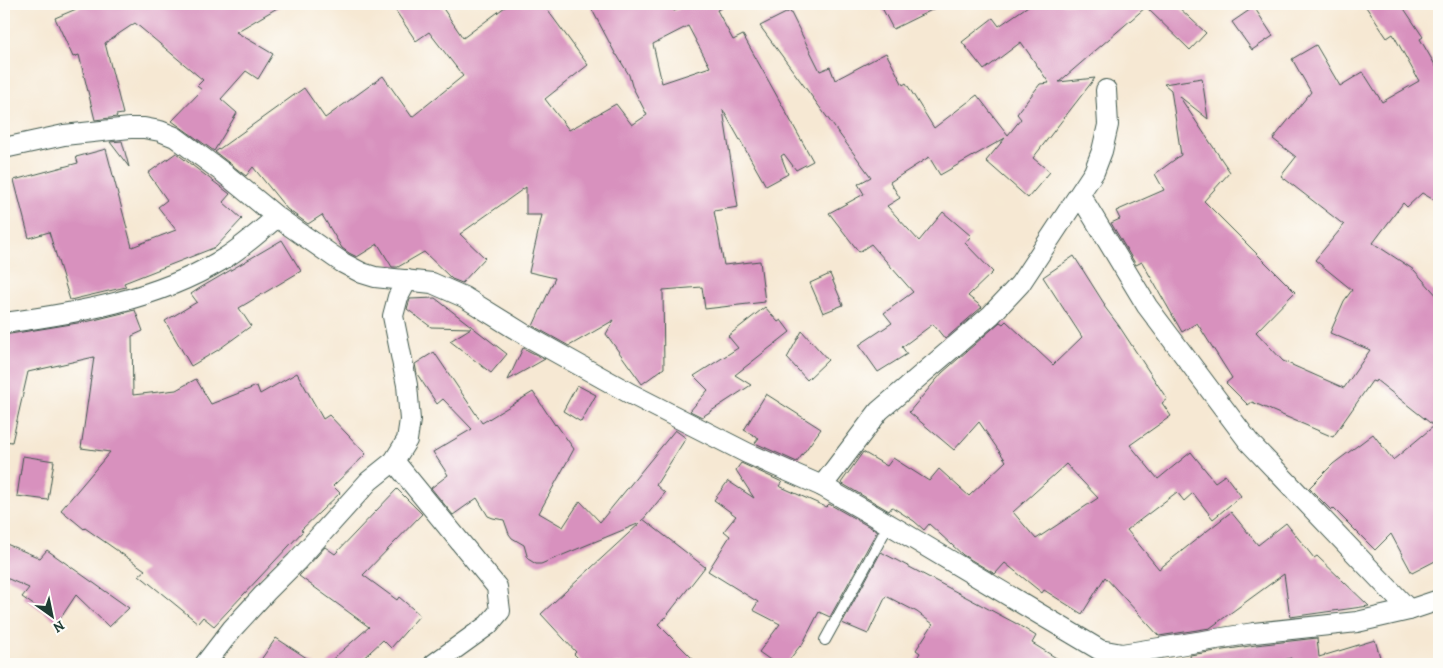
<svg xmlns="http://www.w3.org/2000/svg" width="1443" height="668" viewBox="0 0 1443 668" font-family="Alegreya,serif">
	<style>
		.building { fill: #d891be; fill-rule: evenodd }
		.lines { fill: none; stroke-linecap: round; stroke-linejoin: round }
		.lane-casing { stroke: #3f574c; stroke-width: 12 }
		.street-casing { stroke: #3f574c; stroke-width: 22 }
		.lane { stroke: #fff; stroke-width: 10 }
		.street { stroke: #fff; stroke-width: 20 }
	</style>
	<rect width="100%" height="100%" fill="#fdfcf7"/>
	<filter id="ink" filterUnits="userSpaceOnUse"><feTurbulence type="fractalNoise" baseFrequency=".02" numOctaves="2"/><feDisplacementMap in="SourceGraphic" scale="10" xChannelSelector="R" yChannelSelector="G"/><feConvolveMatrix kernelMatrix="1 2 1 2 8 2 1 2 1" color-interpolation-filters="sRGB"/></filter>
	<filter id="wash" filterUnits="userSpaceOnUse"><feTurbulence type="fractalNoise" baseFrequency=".0096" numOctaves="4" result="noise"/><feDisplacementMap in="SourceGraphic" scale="20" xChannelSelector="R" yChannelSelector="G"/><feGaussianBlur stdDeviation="1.12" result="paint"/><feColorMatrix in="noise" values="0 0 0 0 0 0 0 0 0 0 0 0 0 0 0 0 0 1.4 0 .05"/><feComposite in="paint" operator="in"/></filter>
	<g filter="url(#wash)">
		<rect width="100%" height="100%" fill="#f6e8d3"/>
		<g id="blocks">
			<g class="building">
				<polygon points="88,4 284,4 236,32 273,54 258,79 246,71 221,99 237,113 214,151 172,121 202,90 197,86 203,80 135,23 105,43 123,114 116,115 117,117 95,120 79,55 73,57 55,18"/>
				<path d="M391,4H440L463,38L509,4H543L588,65L545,99L569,130L616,104L632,125L647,115L632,86L629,75L617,55H616L589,4H670L674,11L679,9L677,4H730L717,10L733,40L743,35L813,161L796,170L784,154L781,156L788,174L766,186L723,110L738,207L714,211L724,265L760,261L765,302L705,309L702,287L663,290L664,368L642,384L606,334L614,320L569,346L533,326L555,278L529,272L542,215H526V187L460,234L485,258L462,283L452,279L424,252L398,267H392L378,244L357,257L349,253L342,248L322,215L308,224L287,209L253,167L246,176L215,152L304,88L325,118L383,76L412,117L463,76L429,32L416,41ZM688,26L710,67L662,83L653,44Z"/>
				<polygon points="880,4 944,4 893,29"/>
				<polygon points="1031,4 1175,4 1206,33 1190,50 1146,7 1059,82 1095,78 1033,158 1050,172 1028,198 986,161 1005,138 940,175 929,157 890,182 900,198 887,206 919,241 943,212 971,236 965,243 993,272 968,296 982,307 945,339 933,324 902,347 907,354 878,372 859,345 892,323 884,313 913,292 871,244 859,252 829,213 864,194 858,184 871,177 760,26 790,11 820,71 830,67 835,80 886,53 903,85 906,83 934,128 977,95 1008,135 1021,119 1017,114 1040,84 1049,83 1021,42 984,70 962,42 993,18 999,26"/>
				<polygon points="1364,4 1401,4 1423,37 1420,39 1438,70 1439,69 1439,203 1422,193 1407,207 1403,203 1373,243 1414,270 1439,298 1439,559 1412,573 1391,534 1375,550 1333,508 1331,510 1309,488 1333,464 1373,434 1393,460 1434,426 1376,380 1375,382 1372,381 1333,437 1252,402 1248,405 1226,383 1232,378 1197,323 1182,332 1142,262 1136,265 1111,223 1120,219 1116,211 1164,190 1155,174 1181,155 1171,90 1164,84 1202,78 1208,119 1179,96 1230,172 1204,201 1295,292 1256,332 1283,361 1344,388 1370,350 1330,333 1344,301 1352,290 1315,260 1344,225 1281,176 1296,157 1273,139 1311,92 1292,59 1316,45 1340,86 1363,72 1382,102 1419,81 1393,34 1387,38"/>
				<polygon points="1254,7 1273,36 1252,50 1232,22"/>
				<polygon points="122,141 129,167 110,142"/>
				<polygon points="106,149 132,247 176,230 158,207 167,200 148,173 176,153 230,194 223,202 242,219 216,247 124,283 126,287 70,300 49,232 29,238 14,180 78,163 76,157"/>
				<polygon points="282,240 301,271 239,308 251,326 218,350 191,366 165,321 197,302 191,294 200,288"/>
				<path d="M1074,256L1105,305L1104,306L1119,326L1167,399L1162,403L1171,416L1130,445L1158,479L1191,452L1215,482L1225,475L1241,496L1213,519L1193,493L1184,501L1177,492L1127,530L1159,569L1231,512L1258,545L1286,523L1314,558L1317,556L1369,606L1290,617L1284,574L1210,628L1159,636L1105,577L1082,614L1044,590L1042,593L1005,563L995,574L963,555L929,524L924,530L914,521L892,507L889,511L841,483L863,452L887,466L893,458L929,481L939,469L969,496L1006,461L979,422L954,450L909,412L942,373L1000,322L1003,324L1006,321L1053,365L1082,337L1043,277ZM1066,464L1098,498L1036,539L1013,512Z"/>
				<polygon points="830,274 843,305 823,313 810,283"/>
				<polygon points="435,298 507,354 491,373 450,341 471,328 431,327 407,309 410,299"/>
				<polygon points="765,307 778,322 781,320 790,332 735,375 751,385 702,417 690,411 708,390 694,376 738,348 728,336"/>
				<polygon points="135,310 143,331 132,336 133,395 176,390 196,379 211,404 257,386 260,394 297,373 323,419 329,415 366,454 333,486 340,493 301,530 303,531 214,626 203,617 198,623 139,575 145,570 85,528 84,529 61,510 110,452 81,448 94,357 28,372 12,442 4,441 4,335 90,321"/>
				<polygon points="802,331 828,360 807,380 787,358"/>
				<polygon points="523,348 545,359 508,380"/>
				<polygon points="434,352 482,423 533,392 555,425 556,424 574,449 539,513 563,527 580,501 600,522 675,430 686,438 656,485 665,493 642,521 643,519 705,567 665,618 658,624 698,664 584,664 574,654 576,652 541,614 640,523 541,564 536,564 528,559 524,545 512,538 509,534 504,520 493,518 488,516 477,498 453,515 431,488 448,475 433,452 472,429 443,399 437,404 417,374 415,364"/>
				<polygon points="577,385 596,395 581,422 563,411"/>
				<polygon points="766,394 821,429 797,462 755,443 759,438 744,430"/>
				<polygon points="23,456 54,461 48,500 17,496"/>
				<polygon points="741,463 782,482 779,486 826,507 829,504 877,531 830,617 819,612 801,647 800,646 786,664 776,664 759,652 780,624 753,610 758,602 708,571 730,536 724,531 736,516 714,500 728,481 754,498 736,470"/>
				<polygon points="397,489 422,514 363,575 397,600 399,597 420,615 391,648 383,640 357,664 327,664 369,627 299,576 325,547 335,554"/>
				<polygon points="4,543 40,558 47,550 129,608 109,627 76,595 58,622 22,597 29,588 4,577"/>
				<polygon points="881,552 1017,624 1036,636 1032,643 1066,664 913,664 920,653 916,650 933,624 917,612 886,596 868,634 842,623"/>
				<polygon points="276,638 316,664 258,664"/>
				<polygon points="1317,638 1319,657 1375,640 1382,664 1292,664 1291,658 1269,664 1191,664 1190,655 1256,645"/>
			</g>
		</g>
	</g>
	<g filter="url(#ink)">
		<use href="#blocks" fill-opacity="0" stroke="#3f574c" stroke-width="1"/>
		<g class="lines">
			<defs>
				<polyline id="lane" points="825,640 889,524"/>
				<g id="street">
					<polyline points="4,148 64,135 130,128 144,128 160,131 175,137 225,174 277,217 343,263 362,273 375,277 432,283 464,297 527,336 631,394 747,453 822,486 897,529 1100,650 1122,654 1254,633 1357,622 1409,610 1439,600"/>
					<polyline points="1080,195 1147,306 1249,442 1409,610"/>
					<path d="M4,323C77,313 155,300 220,261C241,249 259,232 277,217"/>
					<polyline points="394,461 497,587 500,611 488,625 434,664"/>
					<polyline points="822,486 879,411 991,315 1020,284 1094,172 1102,151 1108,125 1106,90"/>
					<polyline points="205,664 232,629 266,592 296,562 369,481 394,461 407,440 410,420 407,385 393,316 398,297 407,280"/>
				</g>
			</defs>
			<use href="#lane" class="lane-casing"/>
			<use href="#street" class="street-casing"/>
			<use href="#lane" class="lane"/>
			<use href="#street" class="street"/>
		</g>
	</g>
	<rect width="1443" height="668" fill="none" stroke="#fdfcf7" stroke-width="20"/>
	<g transform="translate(52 616) rotate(147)" stroke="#fdfcf7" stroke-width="4" paint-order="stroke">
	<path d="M0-4L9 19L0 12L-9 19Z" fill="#1f3d34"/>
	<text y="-8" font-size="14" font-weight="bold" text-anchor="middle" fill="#1f3d34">N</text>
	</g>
</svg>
